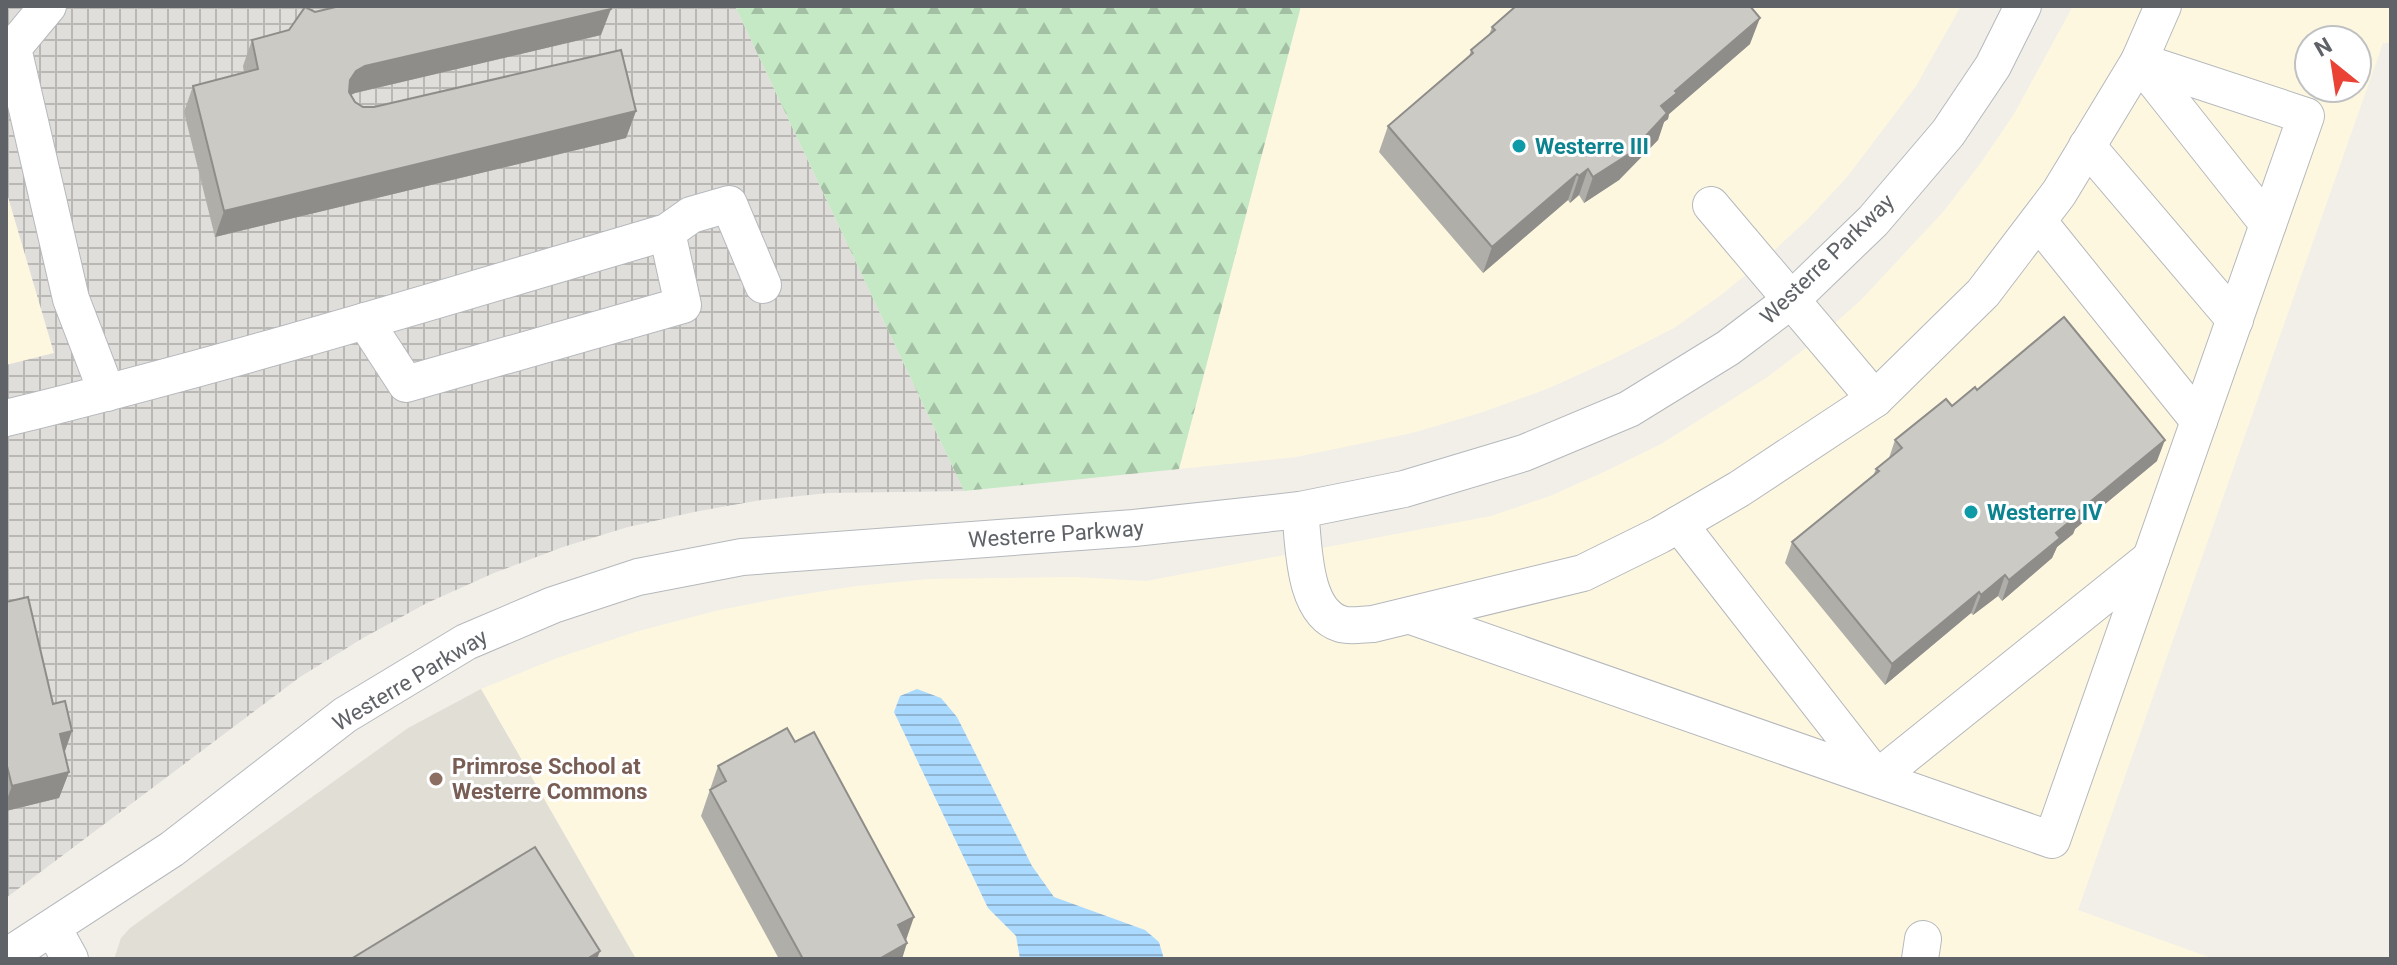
<svg xmlns="http://www.w3.org/2000/svg" width="2397" height="965" viewBox="0 0 2397 965" font-family="Roboto,sans-serif">
	<style>
		.commercial { fill: #fef7e0; fill-rule: evenodd }
		.industrial { fill: url(#industrial-grid) }
		.education { fill: #e1ded6 }
		.forest { fill: url(#forest-firs) }
		.water { fill: url(#water-rules) }
		.lines { fill: none; stroke-linecap: round; stroke-linejoin: round }
		.minor-casing { stroke: #b5b8bc; stroke-width: 38 }
		.minor { stroke: #fff; stroke-width: 36 }
		.wall { fill: #afaea9 }
		.shaded-wall { fill: #8f8d8a }
		.building { fill: #cccac5; stroke: #8f8d8a; stroke-width: 2 }
		.culture-dot { fill: #0f9aa8; stroke: #fff; stroke-width: 3 }
		.education-dot { fill: #8d6e63; stroke: #fff; stroke-width: 3 }
		.labels { text-anchor: middle; dominant-baseline: central; stroke-width: 6; stroke-linejoin: round; paint-order: stroke }
		.culture-label { font-size: 22px; font-weight: bold; fill: #0d838f; stroke: #fff; text-anchor: start }
		.street-label { font-size: 22px; fill: #5f6368; stroke: #fff }
		.education-label { font-size: 22px; font-weight: bold; fill: #785e54; stroke: #fff; text-anchor: start }
	</style>
	<defs>
		<pattern id="industrial-grid" width="8" height="8" patternUnits="userSpaceOnUse" patternTransform="scale(2)"><rect width="8" height="8" fill="#e0deda"/><path d="M0 4h8M4 0v8" fill="none" stroke="#b9b8b5"/></pattern>
		<pattern id="forest-firs" width="22" height="20" patternUnits="userSpaceOnUse" patternTransform="scale(2)"><rect width="22" height="20" fill="#c5e8c5"/><path d="M5 1l3.5 6h-7zM16 11l3.5 6h-7z" fill="#a3c0a4"/></pattern>
		<pattern id="water-rules" width="6" height="5" patternUnits="userSpaceOnUse" patternTransform="scale(2)"><rect width="6" height="5" fill="#aadaff"/><path d="M0 2.5h6" fill="none" stroke="#8eb4d2"/></pattern>
	</defs>
	<rect width="100%" height="100%" fill="#f1efe8"/>
	<g class="commercial">
		<polygon points="1301,6 1961,6 1916,86 1847,177 1808,219 1766,258 1721,295 1674,328 1611,360 1547,389 1480,413 1412,433 1296,457 1179,469"/>
		<path d="M2073,6H2391V43H2383L2078,910L2214,959H636L481,689L557,658L635,632L715,611L786,597L857,586L929,579L1074,577L1146,581L1491,516L1550,496L1606,471L1661,444L1766,378L1815,341L1861,300L1943,212L1980,164L2014,114ZM2309,40H2357V88H2309Z"/>
		<polygon points="6,190 54,353 6,365"/>
	</g>
	<polygon class="industrial" points="6,6 735,6 964,491 828,493 761,500 694,512 628,527 563,547 494,573 427,603 363,638 300,677 6,898 6,365 54,353 6,190"/>
	<polygon class="education" points="481,689 636,959 114,959 121,938 130,928 408,728"/>
	<polygon class="forest" points="735,6 1301,6 1179,469 964,491"/>
	<polygon class="water" points="917,689 941,698 957,717 1032,866 1054,897 1145,930 1159,942 1164,959 1020,959 1016,936 988,908 894,712 900,696"/>
	<g class="lines">
		<defs>
			<g id="minor">
				<polyline points="48,6 13,48 71,299 107,393"/>
				<polyline points="2139,61 2268,224"/>
				<polyline points="2087,146 2235,320"/>
				<polyline points="1711,205 1875,399"/>
				<polyline points="2038,221 2199,421"/>
				<polyline points="365,321 406,384 683,305 667,232"/>
				<path d="M6,418C228,364 447,297 667,232L691,215L729,204L763,285"/>
				<path d="M1300,510C1304,543 1302,612 1341,624C1350,627 1364,624 1373,624L1583,573L1660,535L1739,489L1875,399L1983,293L2059,193L2139,61L2163,6"/>
				<polyline points="1679,524 1877,778 2151,558"/>
				<polyline points="1411,616 2052,840 2306,116 2139,61"/>
				<polyline points="53,928 70,959"/>
				<polyline points="6,957 172,849 345,715 466,642 553,605 638,577 742,557 1134,528 1300,510 1404,489 1524,453 1629,409 1728,348 1790,301 1873,221 1948,133 1993,66 2023,6"/>
				<polyline points="1920,959 1923,939"/>
			</g>
		</defs>
		<use href="#minor" class="minor-casing"/>
		<use href="#minor" class="minor"/>
	</g>
	<g class="wall">
		<polygon points="315,12 601,35 355,93 351,95 355,102 363,107 636,111 626,138 215,237 184,112 193,86 244,73 243,66 252,40 289,30"/>
		<polygon points="1492,27 1750,44 1669,114 1668,119 1664,122 1658,140 1619,180 1584,203 1579,195 1570,203 1568,200 1483,273 1379,152 1388,126 1469,57 1471,50 1489,35"/>
		<polygon points="1977,390 2157,461 2075,529 2073,534 2057,547 2052,558 2002,601 1998,596 1973,615 1971,613 1885,685 1785,563 1792,542 1873,476 1876,469 1889,458 1895,440"/>
		<polygon points="6,602 64,753 69,772 59,798 6,811"/>
		<polygon points="718,766 906,940 902,959 779,959 701,816"/>
	</g>
	<g class="shaded-wall">
		<polygon points="611,9 601,35 355,93 346,97 350,80 356,71 365,66"/>
		<polygon points="1760,18 1750,44 1669,114 1668,119 1664,122 1658,140 1619,180 1584,203 1593,177 1675,91"/>
		<polygon points="636,111 626,138 215,237 224,211"/>
		<polygon points="1588,169 1579,195 1570,203 1579,176"/>
		<polygon points="1577,174 1568,200 1483,273 1492,247"/>
		<polygon points="2165,440 2157,461 2075,529 2073,534 2057,547 2052,558 2002,601 2009,580 2056,533 2079,511"/>
		<polygon points="2005,575 1998,596 1973,615 1981,595"/>
		<polygon points="1979,592 1971,613 1885,685 1892,664"/>
		<polygon points="72,731 63,757 60,734"/>
		<polygon points="69,772 59,798 6,811 6,802 12,786"/>
		<polygon points="914,917 905,943 898,925"/>
		<polygon points="907,943 902,959 879,959"/>
		<polygon points="600,951 597,959 587,959"/>
	</g>
	<g class="building">
		<polygon points="340,6 610,6 611,9 365,66 356,71 350,80 349,92 355,102 363,107 374,107 621,50 636,111 224,211 193,86 258,69 252,40 289,30 305,7 315,12"/>
		<polygon points="1516,6 1750,6 1760,18 1675,91 1677,93 1661,106 1667,113 1629,154 1593,177 1588,169 1579,176 1577,174 1492,247 1388,126 1473,53 1471,50 1495,30 1492,27"/>
		<polygon points="2064,317 2165,440 2079,511 2080,513 2056,533 2060,538 2009,580 2005,575 1981,595 1979,592 1892,664 1792,542 1879,471 1876,469 1902,448 1895,440 1946,399 1952,406 1975,387 1977,390"/>
		<polygon points="28,597 53,704 65,701 72,731 60,734 69,772 12,786 6,762 6,602"/>
		<polygon points="787,728 795,742 814,732 914,917 898,925 907,943 879,959 803,959 710,790 726,781 718,766"/>
		<polygon points="535,847 600,951 587,959 351,959"/>
	</g>
	<g class="culture-dot">
		<circle cx="1519" cy="146" r="8"/>
		<circle cx="1971" cy="512" r="8"/>
	</g>
	<circle class="education-dot" cx="436" cy="779" r="8"/>
	<g class="labels">
		<g class="culture-label">
			<text x="1535" y="146">Westerre III</text>
			<text x="1987" y="512">Westerre IV</text>
		</g>
		<g class="street-label">
			<text transform="translate(1827 259) rotate(-44)">Westerre Parkway</text>
			<text transform="translate(1056 534) rotate(-4)">Westerre Parkway</text>
			<text transform="translate(410 680) rotate(-31)">Westerre Parkway</text>
		</g>
		<g class="education-label">
			<text x="452" y="766">Primrose School at<tspan x="452" dy="25">Westerre Commons</tspan></text>
		</g>
	</g>
	<rect width="2397" height="965" fill="none" stroke="#5f6368" stroke-width="16"/>
	<g transform="translate(2333 64) rotate(330)"><circle r="38" fill="#ffffff" stroke="#bfc1c3" stroke-width="2"/>
	<path d="M0-6L14 30L0 20L-14 30Z" fill="#ea4335"/>
	<text y="-12" font-size="22" font-weight="bold" text-anchor="middle" fill="#5f6368">N</text>
	</g>
</svg>
